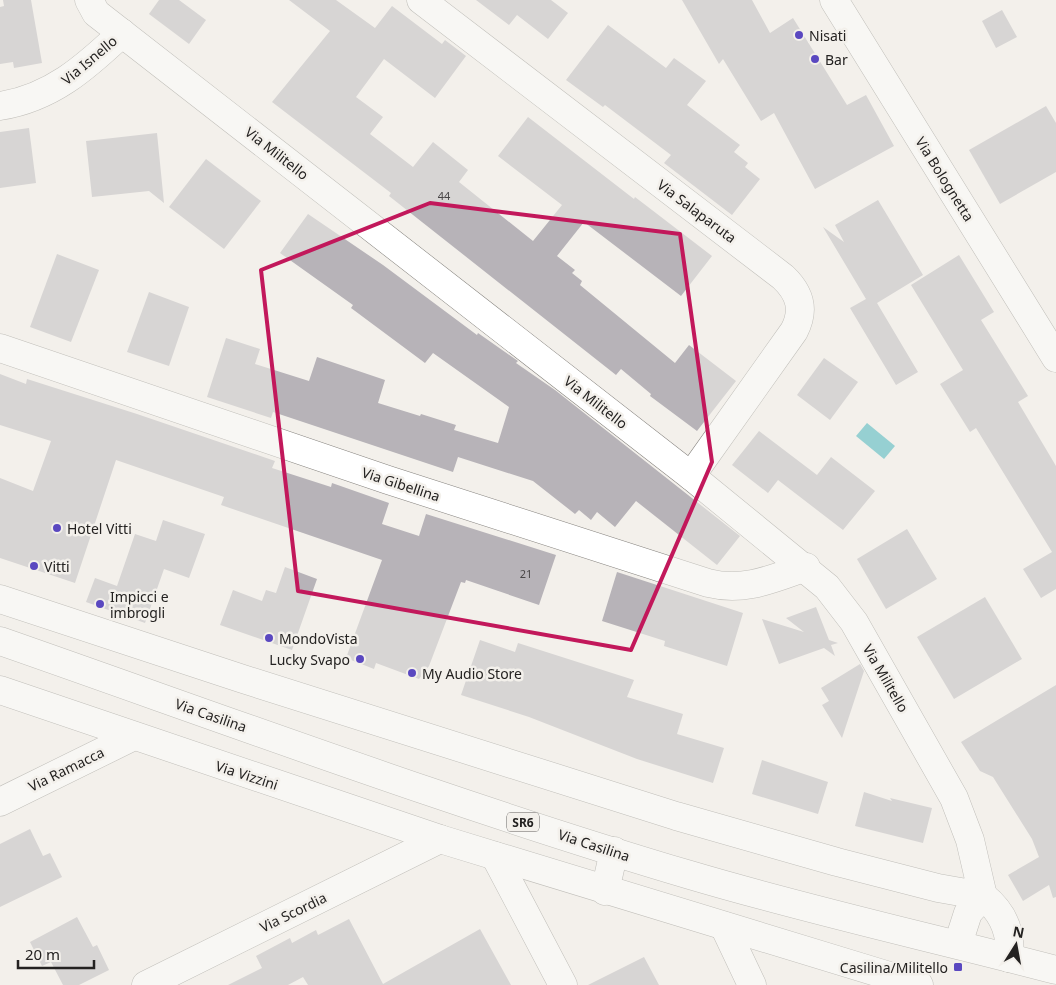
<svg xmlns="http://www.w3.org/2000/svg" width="1056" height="985" viewBox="0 0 1056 985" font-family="'Noto Sans',sans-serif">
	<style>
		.water { fill: #26a9b3 }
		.building { fill: #b7b3b8 }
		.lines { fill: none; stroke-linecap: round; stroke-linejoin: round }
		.minor-casing { stroke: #86837f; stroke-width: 29 }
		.major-casing { stroke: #86837f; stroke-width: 29 }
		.minor { stroke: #fff; stroke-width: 28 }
		.major { stroke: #fff; stroke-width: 28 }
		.marked { fill: none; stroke: #c2185b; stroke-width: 4; stroke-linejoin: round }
		.poi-dot { fill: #5a48c0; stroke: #f3f0eb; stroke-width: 2 }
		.labels { text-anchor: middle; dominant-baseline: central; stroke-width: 5; stroke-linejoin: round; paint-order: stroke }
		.number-label { font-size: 11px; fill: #494647 }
		.shield { fill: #f3f0eb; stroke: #62605e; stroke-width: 1 }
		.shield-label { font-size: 12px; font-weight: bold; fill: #242221 }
		.poi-label { font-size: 14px; fill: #242221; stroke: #f3f0eb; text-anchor: start }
		.street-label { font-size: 14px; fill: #242221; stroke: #f3f0eb }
	</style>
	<rect width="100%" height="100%" fill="#f3f0eb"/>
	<polygon class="water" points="867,423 895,446 884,459 856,436"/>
	<g class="building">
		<polygon points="3,0 31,0 42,63 14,68 13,62 0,64 0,7 4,6"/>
		<polygon points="159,0 179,0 206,20 189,44 149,14"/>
		<polygon points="289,0 336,0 375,28 392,6 442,44 445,40 466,56 435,98 384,59 356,97 383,117 370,134 413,167 433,142 468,170 459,182 533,241 562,205 498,156 528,117 634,199 635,197 712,256 681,296 584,222 557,256 575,270 572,273 582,281 580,285 675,363 689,345 736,381 697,431 650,396 651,394 621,369 616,375 389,196 391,193 272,102 330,31"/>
		<polygon points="476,0 551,0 568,13 548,39 517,15 509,25"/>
		<polygon points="682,0 752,0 770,33 793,18 847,105 866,95 894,146 815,189 774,113 761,121 723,59 719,64"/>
		<polygon points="1002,10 1017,37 996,48 982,21"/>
		<polygon points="608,25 666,68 674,58 706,81 687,105 740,145 734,152 748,163 745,167 760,179 732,215 664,163 671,155 605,105 603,107 566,80"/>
		<polygon points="1046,106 1056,123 1056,172 1000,204 969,150"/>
		<polygon points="29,128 36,183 0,188 0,132"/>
		<polygon points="157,133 164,203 149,191 92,197 86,141"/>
		<polygon points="206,159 261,201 224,249 169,207"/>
		<polygon points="878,200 923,275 877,303 918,372 896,385 850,308 866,299 823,227 844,242 835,225"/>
		<polygon points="308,214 383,265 477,335 478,333 518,361 516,363 555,390 740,536 717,565 636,501 615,527 597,512 591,520 579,510 575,514 533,481 458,457 453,472 273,412 271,418 207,397 226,338 260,349 255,364 309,381 317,357 385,380 378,403 420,416 421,414 456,425 454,430 498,443 509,407 433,353 425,363 351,308 353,305 280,253"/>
		<polygon points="57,254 99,270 71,342 30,327"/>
		<polygon points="959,255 994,312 981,320 1028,396 1018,402 1056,466 1056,589 1041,598 1023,569 1052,552 976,428 970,432 940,384 963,370 911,285"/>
		<polygon points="149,292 189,307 169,366 127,352"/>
		<polygon points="824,358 858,382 830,420 797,395"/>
		<polygon points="0,374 26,384 27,379 137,414 275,461 272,468 331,487 332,483 389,503 382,524 419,536 426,514 556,555 539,605 466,580 465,583 461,582 429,666 419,679 376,663 374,669 346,658 382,560 221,505 224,497 116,460 75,583 0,558 0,478 33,491 51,441 0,425"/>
		<polygon points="759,431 817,475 831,457 875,491 843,530 778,480 768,493 732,465"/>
		<polygon points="163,520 205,534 189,578 164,569 145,623 86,602 95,578 117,586 135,534 156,541"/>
		<polygon points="907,529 937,579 886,609 857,559"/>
		<polygon points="285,567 317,579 292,650 220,625 233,590 262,601 266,590 276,593"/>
		<polygon points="617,572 743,613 727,666 664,646 665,641 602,621"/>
		<polygon points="985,597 1022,659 954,699 917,637"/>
		<polygon points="816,607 829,640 838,643 831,645 835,656 824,648 779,664 762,619 804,632 786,618"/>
		<polygon points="480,640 515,652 518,643 634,680 627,697 683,714 677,734 724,748 713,783 637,759 529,717 461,695"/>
		<polygon points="860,664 864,671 842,738 822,705 829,701 821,688"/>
		<polygon points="1056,685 1056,897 1053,898 1049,885 1023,901 1008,875 1039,857 1032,839 993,777 980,771 961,742"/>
		<polygon points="762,760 828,782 818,814 752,794"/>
		<polygon points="864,792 892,801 890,798 932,808 923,843 855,826"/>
		<polygon points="30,829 43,856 50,853 62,877 0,907 0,844"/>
		<polygon points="77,917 93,947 97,945 109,970 79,985 63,985 51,962 42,966 30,942"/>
		<polygon points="349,919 383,984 480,929 511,985 308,985 303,977 288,985 228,985 262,968 256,956 290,938 292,943 316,930 318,935"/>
		<polygon points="644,957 659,985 588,985"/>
	</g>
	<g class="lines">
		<defs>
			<g id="minor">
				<path d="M421,0L783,277C800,293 805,310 794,331L691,476"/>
				<polyline points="834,0 1056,358"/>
				<path d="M0,106C51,98 85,68 122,33"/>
				<path d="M0,348L388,480L708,583C744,592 772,579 806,567"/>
				<polyline points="0,599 243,679 676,816 837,862 938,888 983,896 970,840 954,798 854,622 827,587 691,476 96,13 89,0"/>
				<polyline points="0,690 440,839 919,985"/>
				<polyline points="0,802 132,737"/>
				<polyline points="495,856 563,985"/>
				<polyline points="605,891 614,851"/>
				<polyline points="724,926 752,985"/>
				<path d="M958,944L968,913L983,896C1003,912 1012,933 1009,958"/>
				<polyline points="146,985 440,839"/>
			</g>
			<path id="major" d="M0,641C229,721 457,806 690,875C811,911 934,938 1056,970"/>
		</defs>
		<use href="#minor" class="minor-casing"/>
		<use href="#major" class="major-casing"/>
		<use href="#minor" class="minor"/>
		<use href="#major" class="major"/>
	</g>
	<path d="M0 0H1056V985H0ZM430,203L680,234L712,462L631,650L298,591L261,270Z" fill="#f3f0eb" fill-opacity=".55" fill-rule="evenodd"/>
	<path class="marked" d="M430,203L680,234L712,462L631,650L298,591L261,270Z"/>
	<g class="poi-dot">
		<circle cx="799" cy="35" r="5"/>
		<circle cx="815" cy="59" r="5"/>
		<circle cx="57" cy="528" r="5"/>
		<circle cx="34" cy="566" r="5"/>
		<circle cx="100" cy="604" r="5"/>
		<circle cx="269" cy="638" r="5"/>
		<circle cx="360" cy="659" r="5"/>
		<circle cx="412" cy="673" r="5"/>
		<rect x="953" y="962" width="10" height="10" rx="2.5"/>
	</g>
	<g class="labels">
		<g class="number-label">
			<text x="444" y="195">44</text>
			<text x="526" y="573">21</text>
		</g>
		<rect class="shield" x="507" y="812.5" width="32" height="19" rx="4"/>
		<g class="shield-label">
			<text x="523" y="822">SR6</text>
		</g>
		<g class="poi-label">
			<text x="809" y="35">Nisati</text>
			<text x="825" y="59">Bar</text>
			<text x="67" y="528">Hotel Vitti</text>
			<text x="44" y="566">Vitti</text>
			<text x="110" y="596">Impicci e<tspan x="110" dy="16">imbrogli</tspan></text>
			<text x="279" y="638">MondoVista</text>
			<text x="350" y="659" text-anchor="end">Lucky Svapo</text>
			<text x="422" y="673">My Audio Store</text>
			<text x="948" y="967" text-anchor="end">Casilina/Militello</text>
		</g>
		<g class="street-label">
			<text transform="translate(89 60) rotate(-40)">Via Isnello</text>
			<text transform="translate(277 153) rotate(38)">Via Militello</text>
			<text transform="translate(945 179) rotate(58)">Via Bolognetta</text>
			<text transform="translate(697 211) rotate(37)">Via Salaparuta</text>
			<text transform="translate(596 402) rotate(38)">Via Militello</text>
			<text transform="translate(401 484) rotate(18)">Via Gibellina</text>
			<text transform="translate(886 678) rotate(60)">Via Militello</text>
			<text transform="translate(211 715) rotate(19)">Via Casilina</text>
			<text transform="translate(66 769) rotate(-26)">Via Ramacca</text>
			<text transform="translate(247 775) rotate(18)">Via Vizzini</text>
			<text transform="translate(594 845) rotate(18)">Via Casilina</text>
			<text transform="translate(293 912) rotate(-26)">Via Scordia</text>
		</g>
	</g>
	<g transform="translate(1016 945) rotate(11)" stroke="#f3f0eb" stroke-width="4" paint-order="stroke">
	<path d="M0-4L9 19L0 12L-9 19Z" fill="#242221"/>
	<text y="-8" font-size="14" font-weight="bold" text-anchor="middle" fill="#242221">N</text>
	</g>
	<path d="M18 960v8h76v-8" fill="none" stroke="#242221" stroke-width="2.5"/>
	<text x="25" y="960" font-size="15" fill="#242221" stroke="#f3f0eb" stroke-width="4" paint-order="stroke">20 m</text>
</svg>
